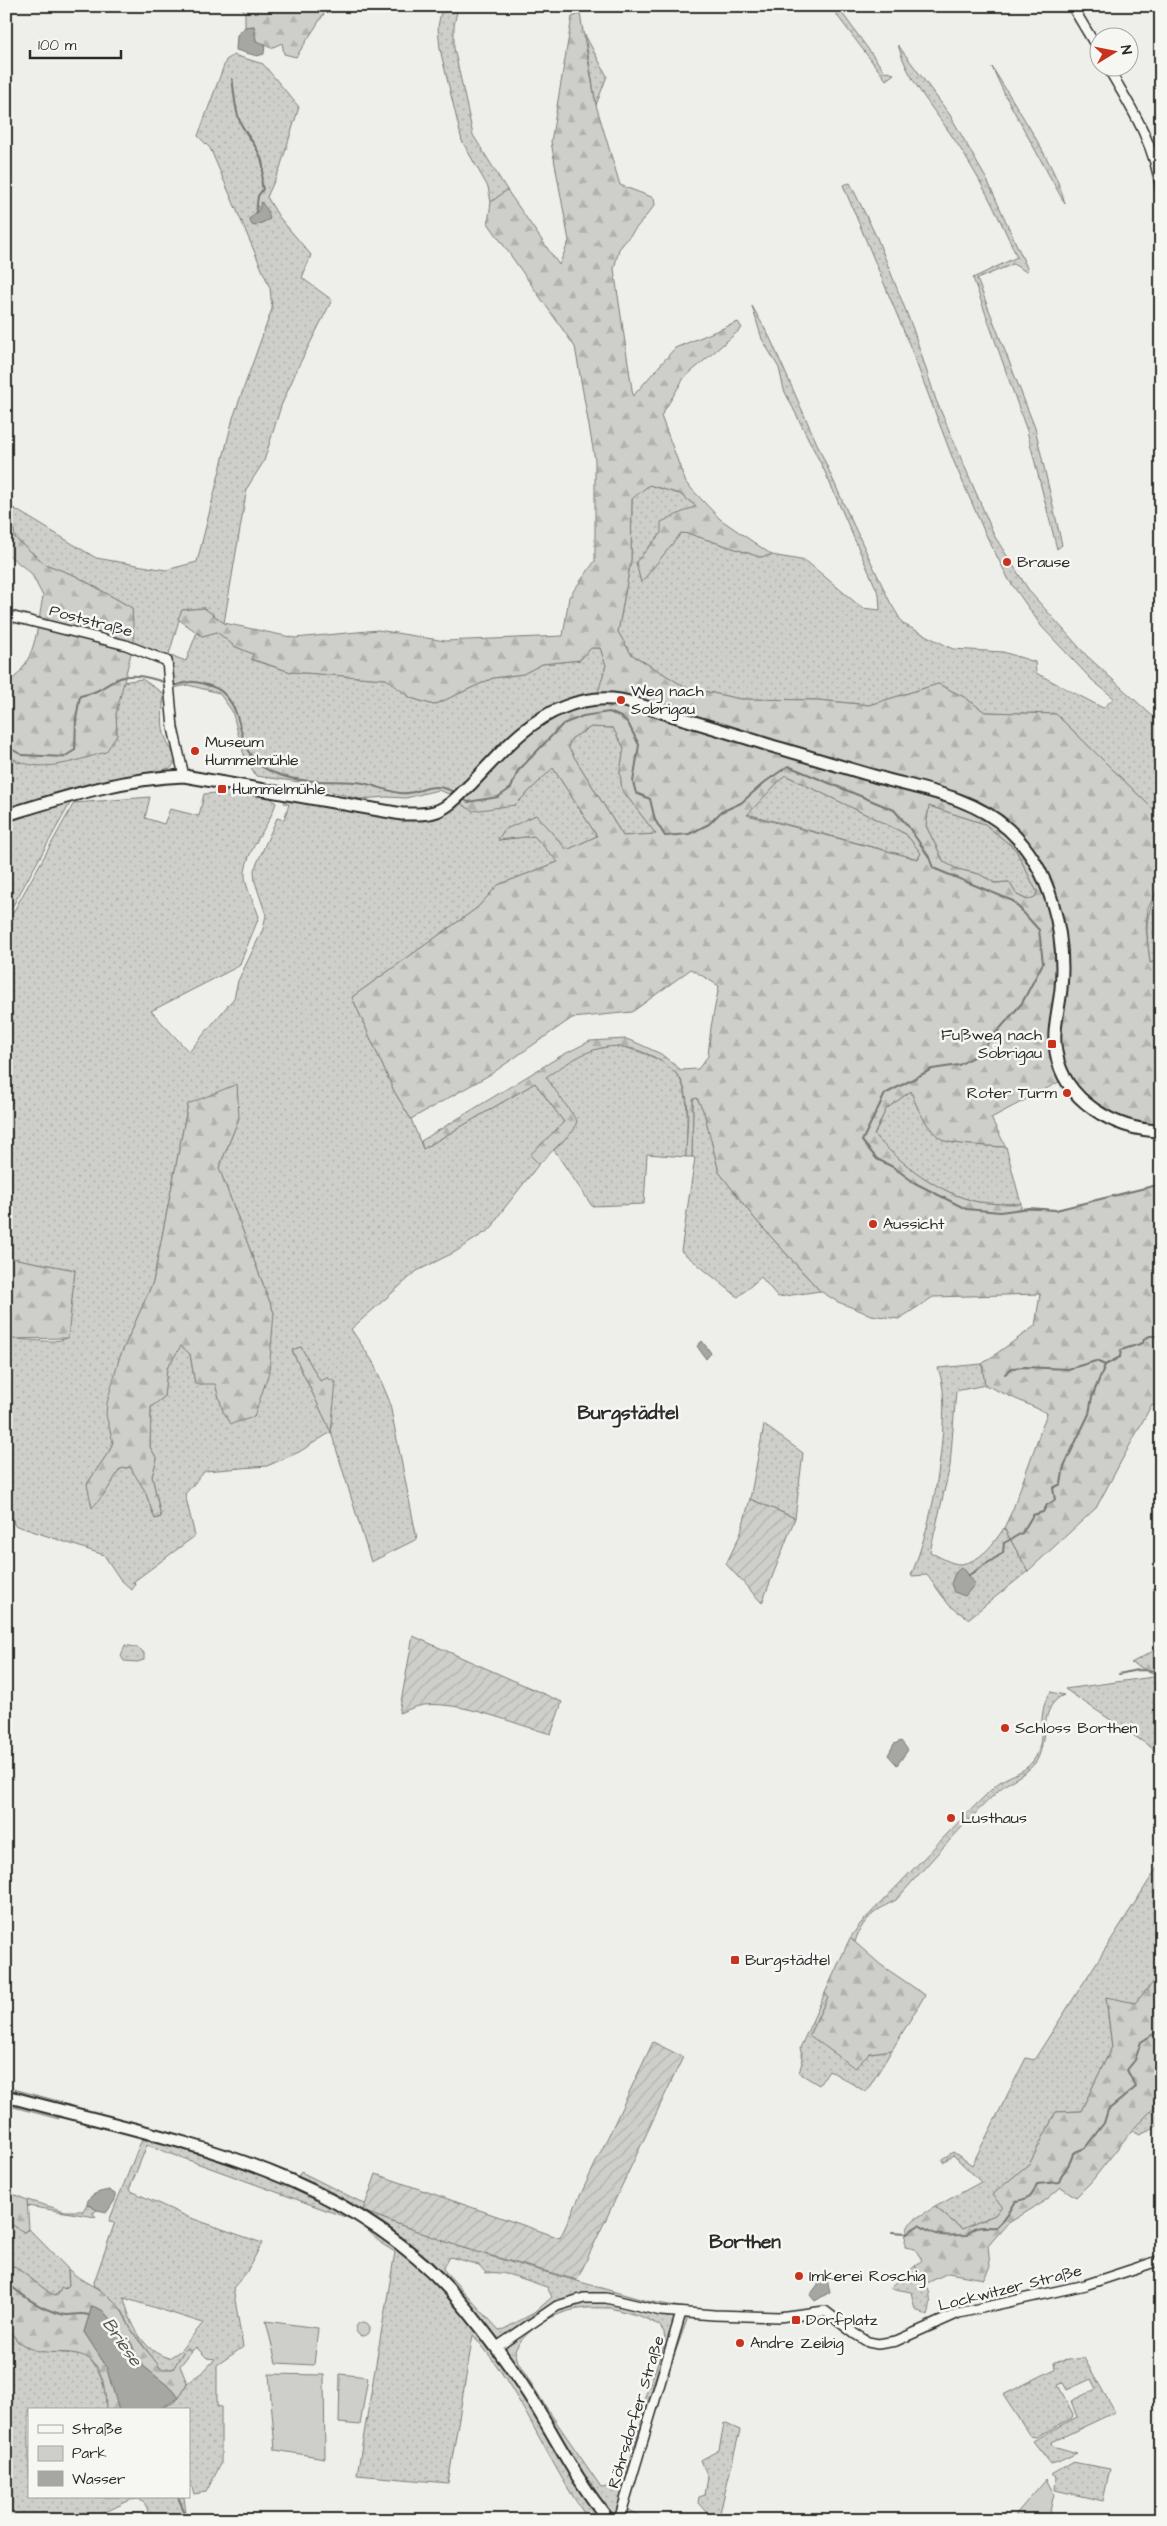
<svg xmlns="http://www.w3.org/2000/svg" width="1167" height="2526" viewBox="0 0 1167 2526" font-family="'Architects Daughter',sans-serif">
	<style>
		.grass { fill: url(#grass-dots); stroke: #7c7c7a; fill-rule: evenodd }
		.forest { fill: url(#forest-firs); stroke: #7c7c7a; fill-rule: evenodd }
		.park { fill: #cececa; stroke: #7c7c7a }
		.garden { fill: url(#garden-furrows); stroke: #7c7c7a }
		.water { fill: #a6a6a3; stroke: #757573 }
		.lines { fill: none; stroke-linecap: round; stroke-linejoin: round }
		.stream { stroke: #757573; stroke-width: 2 }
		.minor-casing { stroke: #2b2b2b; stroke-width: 12 }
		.major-casing { stroke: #2b2b2b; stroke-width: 15 }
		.minor { stroke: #f6f6f2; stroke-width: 9 }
		.major { stroke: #f6f6f2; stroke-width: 11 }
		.poi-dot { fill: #c8321e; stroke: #f6f6f2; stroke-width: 2 }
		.labels { text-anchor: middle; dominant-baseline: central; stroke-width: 5; stroke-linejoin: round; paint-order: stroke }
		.poi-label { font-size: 16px; fill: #2b2b2b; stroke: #f6f6f2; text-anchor: start }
		.street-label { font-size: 16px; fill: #2b2b2b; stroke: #f6f6f2 }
		.water-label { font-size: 18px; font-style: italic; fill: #565655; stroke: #f6f6f2 }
		.quarter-label { font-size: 19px; font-weight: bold; fill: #2b2b2b; stroke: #f6f6f2 }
	</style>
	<defs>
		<pattern id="grass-dots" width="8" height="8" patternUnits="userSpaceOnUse" patternTransform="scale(1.25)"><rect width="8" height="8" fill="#cececa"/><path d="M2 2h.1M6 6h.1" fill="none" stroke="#b1b1ae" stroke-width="1.8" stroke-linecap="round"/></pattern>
		<pattern id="forest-firs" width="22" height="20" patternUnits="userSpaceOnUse" patternTransform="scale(1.25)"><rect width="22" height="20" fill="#cececa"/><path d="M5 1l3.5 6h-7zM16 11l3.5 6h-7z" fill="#b1b1ae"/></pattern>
		<pattern id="garden-furrows" width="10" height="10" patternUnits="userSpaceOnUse" patternTransform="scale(1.25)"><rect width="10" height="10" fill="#cececa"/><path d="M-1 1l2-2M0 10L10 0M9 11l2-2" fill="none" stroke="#b1b1ae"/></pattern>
	</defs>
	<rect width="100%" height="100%" fill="#eeeeea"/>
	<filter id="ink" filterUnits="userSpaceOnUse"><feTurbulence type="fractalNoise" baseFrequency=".02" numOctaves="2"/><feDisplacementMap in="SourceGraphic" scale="10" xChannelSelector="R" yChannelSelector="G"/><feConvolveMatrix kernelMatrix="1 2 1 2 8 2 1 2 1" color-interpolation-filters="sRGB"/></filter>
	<g filter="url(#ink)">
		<g class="grass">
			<polygon points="442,6 458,6 454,26 454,48 473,135 507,190 491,202 488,187 462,141 440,49 438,27"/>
			<polygon points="830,6 837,6 884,71 894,74 886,80"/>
			<polygon points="585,35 607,76 596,105"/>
			<path d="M898,45L950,115L988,182L1028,270L1025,271L1013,264L977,279L1035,428L1062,545L1057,549L1027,431L973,278L1017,257C998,214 977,172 950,133C930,104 908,80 898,45Z"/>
			<polygon points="234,55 263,64 299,107 280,168 267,197 279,217 311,255 302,278 332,300 299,365 281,406 264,461 247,488 224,623 204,608 182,610 167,661 133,647 132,608 76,576 45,564 15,538 10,506 96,558 166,570 197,562 233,418 272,309 270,288 210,148 198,136 226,60"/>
			<path d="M992,67C1013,102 1057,166 1065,204L1005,95Z"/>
			<polygon points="850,183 877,238 913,329 936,400 995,537 1030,592 1086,655 1161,724 1161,846 1159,815 1056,714 985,712 964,697 938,684 869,705 818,700 740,699 685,687 631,654 618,632 631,560 632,498 649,485 680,494 696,506 661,533 636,562 641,582 681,533 690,534 760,557 772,555 806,561 862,608 880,610 879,595 825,472 784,390 779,368 762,339 752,306 770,338 846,509 890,602 903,624 953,649 1003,652 1035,662 1036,673 1103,708 1114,698 1092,680 1042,627 1009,580 985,533 954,462 908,341 843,185"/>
			<polygon points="197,632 202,636 217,632 234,646 253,654 252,660 291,672 386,679 411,698 434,705 493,678 523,674 542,664 580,660 591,648 600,648 606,665 598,695 449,794 438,790 406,798 386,797 360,799 316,788 300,782 256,776 244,755 232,711 219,693 188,685 173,688 172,656 186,661"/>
			<path d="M142,679L164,694C163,708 160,725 166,739C169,747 174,752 176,761L171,768L85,785L6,809V754L18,763L117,735L116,714L122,682Z"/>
			<polygon points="591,727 613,728 624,748 620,772 622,790 656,834 623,836 568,747 572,738"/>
			<path d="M553,768L597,836L567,850L535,815L498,840L534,836L558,862L498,885L477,908L352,997L394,1091L411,1119L423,1149L535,1083L564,1122L531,1155L539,1164L499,1215L492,1228L455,1252L417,1271L351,1329L373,1362L389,1400L417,1539L371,1562L331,1432L299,1452L267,1466L205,1471L185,1494L195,1536L133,1582L135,1584L132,1590L120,1579L104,1555L14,1525L10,1497L6,1494V1339C25,1338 52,1345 67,1338L75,1270L6,1257V925L74,803L150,797L145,818L164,824L170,809L199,816L204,794C224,793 262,785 276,803C269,827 248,847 245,872C244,887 255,903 259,917L239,966L151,1011L189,1052L234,998L238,981L263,929L266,915L255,882L254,870L277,818L284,820L289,804L284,803L287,797L407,819L458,802L515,805ZM188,1104L239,1118L219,1168L274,1313L223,1411L215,1383L195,1384L190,1354L181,1345L167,1368L164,1397L151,1407L150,1447L157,1459L152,1476L161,1517L155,1519L145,1491L131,1467L120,1469L106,1492L87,1484L110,1450L113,1442L119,1359L153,1282ZM301,1347L320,1381L331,1431L292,1351Z"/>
			<polygon points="785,775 906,834 921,853 918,859 747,814"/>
			<polygon points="73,798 6,918 6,818"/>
			<polygon points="929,806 985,824 1016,850 1037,892 1035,897 1028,900 1017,895 1009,882 995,883 979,874 957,869 944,862 926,826"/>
			<path d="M1161,884V960L1150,963C1146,927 1143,918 1161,884Z"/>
			<path d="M616,1045C694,1065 688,1085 686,1157L647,1154L644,1204L592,1206L554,1150L574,1130L545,1077L583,1052Z"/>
			<path d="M911,1091C916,1107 928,1131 943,1140C951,1145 993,1146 1006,1147L1021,1204C1007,1204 992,1204 978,1202C940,1194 900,1163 874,1136L886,1109Z"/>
			<polygon points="697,1098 704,1112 719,1172 755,1219 820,1291 778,1297 761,1277 738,1297 681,1251 695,1158 692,1157 693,1099"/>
			<path d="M982,1364L985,1385L956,1391L950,1466L930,1552C938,1556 951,1564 960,1564C981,1562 994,1543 1004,1528L1028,1571L968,1619L949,1605L927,1575L911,1576C930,1527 940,1478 943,1425C944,1406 945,1387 938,1368Z"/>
			<polygon points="764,1425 803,1453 795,1518 750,1499"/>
			<polygon points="125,1645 139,1648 144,1653 144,1660 137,1662 124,1661 121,1656"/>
			<polygon points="1153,1677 1161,1681 1161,1754 1065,1689"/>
			<path d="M1051,1692L1064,1695C1039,1705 1048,1740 1037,1760C1029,1774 1010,1779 998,1791C962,1825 929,1863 896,1900C876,1910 862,1919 855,1942L850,1938L861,1923C906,1878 949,1830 995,1786C1006,1775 1024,1774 1033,1761C1048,1742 1035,1711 1051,1692Z"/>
			<polygon points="1161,1862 1161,1974 1135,2003 1106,1998 1112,2047 1081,2111 1056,2112 1030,2163 992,2195 1002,2206 995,2215 962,2229 935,2207 981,2182 953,2155 943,2162 942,2159 953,2152 972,2165 1026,2058 1034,2060"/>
			<polygon points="825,1993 828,1997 809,2035 870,2053 892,2050 866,2092 829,2070 819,2085 799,2073 803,2059 800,2048"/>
			<polygon points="6,2087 62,2102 60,2105 6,2092"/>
			<polygon points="6,2099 56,2113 59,2119 6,2105"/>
			<polygon points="1157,2105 1161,2111 1161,2121 1151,2130 1139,2135 1133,2129"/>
			<path d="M148,2137L294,2183L301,2172L365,2204L363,2211L460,2247L510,2262L647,2301L691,2309L667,2375L658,2369L618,2505L650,2520H625L626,2512L617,2507L615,2520H589C546,2461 522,2391 473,2335L448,2483L357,2475L395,2252L382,2244L359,2222L147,2145L129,2190L188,2217L262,2243L246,2273L233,2288L243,2347L217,2365V2406L221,2407V2464L206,2492L194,2494L189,2478V2410H157L173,2403L179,2398L187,2383L204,2371L215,2359L207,2358L196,2347L191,2352L185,2349L173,2369H161L131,2329L123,2312L113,2300L93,2285L115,2222L109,2221L142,2139L147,2141ZM450,2257L479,2265L486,2273C505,2270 527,2281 547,2287L552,2297L534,2313L504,2329L499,2330L443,2269ZM124,2298L203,2323L180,2351L169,2358C143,2352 130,2323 124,2298ZM610,2308L640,2316L659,2325L664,2332L665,2343L645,2397L641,2422L626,2470L609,2486L601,2487L546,2407L518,2362L515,2351C523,2330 557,2311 579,2309C589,2307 600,2308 610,2308Z"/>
			<polygon points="27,2200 65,2211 83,2211 87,2204 97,2210 93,2213 96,2217 27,2206"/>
			<polygon points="6,2221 24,2232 29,2229 68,2269 69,2285 54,2296 14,2266 9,2269 6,2263"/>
			<path d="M915,2266C928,2284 934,2295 928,2316L915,2309L911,2292L890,2288Z"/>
			<path d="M6,2326L18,2342L53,2352L86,2355C102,2371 106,2387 106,2410H29V2497H184L187,2520H153L145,2504L139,2499L130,2500L90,2520H6Z"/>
			<polygon points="1084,2358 1115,2412 1052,2442 1053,2446 1077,2453 1058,2462 1051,2464 1033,2441 1077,2417 1071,2401 1096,2389 1091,2379 1067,2390 1063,2383 1058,2385 1073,2414 1072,2418 1036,2437 1030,2436 1003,2395 1055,2369 1054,2362"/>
			<polygon points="724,2423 740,2430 719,2517 706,2512 698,2503 699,2497 705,2495 708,2477 701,2460 719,2450"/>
			<polygon points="1072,2462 1110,2469 1103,2501 1055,2490 1056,2477 1052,2474"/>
		</g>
		<g class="forest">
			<polygon points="241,6 329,6 296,57 284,54 282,43 271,48 256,41 254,26 245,27 245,13"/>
			<path d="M580,14L596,105L620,185L654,198L655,205L619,249L614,269L633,396L675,348L738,322L742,328L684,378L661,416L686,483L720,519L772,555L760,557L690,534L681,533L641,583L636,562L661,533V522L696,506L680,494L649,485L632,499L631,560L618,632L631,654L685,687L740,699L818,700L869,705L938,684L964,697L985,712L1056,714L1159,815L1161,884L1148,908L1146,928L1150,963L1161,960V1126C1120,1120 1094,1110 1070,1076L991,1118L1006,1147C993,1146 952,1145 943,1140C928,1131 916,1107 911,1091L886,1109L874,1135C900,1163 940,1194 978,1202C992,1204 1007,1204 1021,1204V1209L1056,1210L1161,1184V1410L1152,1404L1096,1508L1028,1571L1004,1528L1013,1509L1047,1413L985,1385L982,1364L1035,1326L1040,1294L933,1297L899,1319L871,1315L838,1302L820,1291L755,1219L719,1172L704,1112L697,1098L693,1099L692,1157H686C686,1133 692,1104 682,1082C678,1072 663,1062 654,1057C608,1034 584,1052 546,1077L577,1121L574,1130L539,1164L530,1155L564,1122L535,1083L423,1149L421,1141L559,1057L590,1041L626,1039L637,1043L661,1054L681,1070L698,1069L708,1056L711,1027L719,986L691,969L632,1012L572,1018L491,1074L411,1119L394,1091L352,997L477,908L498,885L558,862L534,836L498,840L504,830L536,815L567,850L597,836L553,768L515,805L473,811L458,802L524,735L569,709L595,703L606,665L600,648H591L580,660L542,664L523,674L493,678L434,705L411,698L386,679L291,672L251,659L253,654L234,646L217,632L202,636L178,619L182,610L204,608L224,623L295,638L378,630L445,641L563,636L569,597L595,561V460L575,347L488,223L491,202L507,190L559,265L569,241L551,142L572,17ZM591,727L613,728L624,748L620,772L622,790L656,834L623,836L568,747L572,738ZM785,775L906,834L921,853L918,859L747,815ZM929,806L985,824L1016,850L1037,892L1035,897L1027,900L1017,895L1009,882L995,883L979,874L957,869L944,862L926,826Z"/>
			<path d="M6,502L10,506L15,538L45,564L76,576L132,608L134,641L116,714L117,735L106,752C74,761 36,777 6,754V684C36,665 37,628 43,596L31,573L6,553Z"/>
			<polygon points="237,1084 239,1118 219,1168 274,1313 269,1372 254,1417 231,1424 223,1411 215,1384 195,1384 190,1354 181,1346 167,1368 164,1397 151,1407 150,1447 157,1459 152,1476 161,1517 155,1519 145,1491 130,1467 120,1469 106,1492 92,1508 87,1484 110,1450 113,1442 106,1415 107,1403 119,1359 153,1282 188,1104"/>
			<polygon points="6,1257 75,1270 68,1338 6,1339"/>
			<polygon points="301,1347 320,1381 327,1378 336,1382 331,1432 292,1350"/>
			<polygon points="1161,1647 1161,1677 1131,1663"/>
			<polygon points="850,1938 881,1965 925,1995 892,2050 870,2053 855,2068 809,2035 828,1997 825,1993"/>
			<path d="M1161,1974V2101L1133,2129L1091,2182L1076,2197L1061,2187L1046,2200L1007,2224L988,2246L990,2266L984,2279L948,2273L927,2283L915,2266L922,2260L915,2249L905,2247C905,2219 913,2221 935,2207L962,2229L995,2215L1002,2206L992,2195L1030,2163L1056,2112L1081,2111L1112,2047L1106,1997L1135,2003Z"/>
			<polygon points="6,2191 27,2200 29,2229 24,2232 6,2221"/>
			<path d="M6,2263L9,2268L14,2266L54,2296L58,2295L61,2287L65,2289L69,2285L68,2269C81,2282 99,2287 113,2300C122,2308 125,2319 131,2329C139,2344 152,2355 161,2369H173L185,2349H189L191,2352L180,2366L187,2383L179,2398L173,2390L142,2365L130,2342L102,2310L92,2306L84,2332L106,2366L119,2410H106C105,2316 43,2377 13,2335C11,2332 7,2328 6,2325C3,2313 6,2278 6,2263Z"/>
		</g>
		<g class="park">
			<polygon points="266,2321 318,2328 314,2365 276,2363"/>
			<circle cx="363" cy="2329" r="7"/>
			<polygon points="269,2374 324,2375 325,2458 275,2450"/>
			<polygon points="340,2374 368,2377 360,2425 339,2423"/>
			<polygon points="1046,2479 1054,2494 1048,2520 1016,2520 1016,2514"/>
		</g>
		<g class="garden">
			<polygon points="750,1499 795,1518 762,1603 726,1564 740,1535"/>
			<path d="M413,1636L562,1702L551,1734C514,1724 462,1701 424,1705C416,1706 407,1710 399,1713Z"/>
			<polygon points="653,2042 683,2057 577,2280 460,2247 363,2211 376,2174 560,2238"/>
		</g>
		<g class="water">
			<polygon points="254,26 256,41 265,44 264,54 257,56 236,50 237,35 245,27"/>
			<polygon points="261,202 268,211 270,219 255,226 252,225 249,219 259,210"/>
			<polygon points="702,1341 711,1353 706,1359 697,1346"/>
			<polygon points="961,1568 965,1570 975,1584 965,1596 954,1592 951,1584 955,1573"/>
			<polygon points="901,1741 908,1750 897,1765 888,1755 894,1744"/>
			<path d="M109,2190L115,2194V2200L107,2212L97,2210L87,2204C89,2193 100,2192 109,2190Z"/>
			<polygon points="823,2278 827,2280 830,2292 815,2301 810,2295"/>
			<polygon points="92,2306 102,2310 130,2342 142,2365 173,2390 179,2398 157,2410 119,2410 106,2366 84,2332"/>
		</g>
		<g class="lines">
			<g class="stream">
				<path d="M232,79C235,94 234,110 241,124C248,138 261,150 263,166C264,174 259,180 263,189L258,196L256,212"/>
				<path d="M171,685C178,686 183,683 190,682C196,681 217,687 222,692C251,718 229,759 280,775C305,784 330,780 356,782C371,783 385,791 400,793C419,796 431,778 455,793"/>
				<path d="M6,746L22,755L64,757L75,750L76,719L80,696C102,692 103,685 120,678C134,672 153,679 167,683"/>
				<polyline points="463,799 468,802 498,797 511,788 518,771 563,724 583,716 609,712 621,717 628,723 639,745 633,782 636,793 650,799 655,820 665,836 689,834 709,824 721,812 741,803 765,782 788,766 894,810 908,826 929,857 933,868 1013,901 1039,930 1043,963 1022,1003 978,1054 959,1065 932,1069 885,1094 862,1141 877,1159 893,1167 915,1183 966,1209 1000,1212 1029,1208 1056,1210 1161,1184"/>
				<polyline points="1005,1374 1012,1368 1024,1367 1068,1369 1096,1361 1105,1365"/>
				<polyline points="969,1575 1003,1553 1004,1543 1022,1533 1033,1515 1043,1512 1047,1505 1055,1500 1053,1488 1061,1484 1064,1466 1089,1414 1092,1397 1105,1365 1120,1357 1121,1350 1143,1343 1144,1339 1150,1336 1161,1336"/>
				<polyline points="1119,1674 1137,1670 1161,1671"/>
				<path d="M892,2232L907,2233L919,2225C940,2239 944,2235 967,2235C975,2224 984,2228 996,2227L1007,2216L1016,2201C1029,2199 1032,2196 1037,2184L1059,2182C1063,2170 1071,2165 1073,2153L1085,2148L1104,2123L1108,2110L1136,2087L1127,2070L1135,2060L1141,2042L1161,2029"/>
				<path d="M6,2282C23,2296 40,2309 61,2314C70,2317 79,2312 88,2315"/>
				<polyline points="178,2497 188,2520"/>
			</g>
			<defs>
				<g id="minor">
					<polyline points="1072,6 1100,53"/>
					<path d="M1108,68C1131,107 1156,146 1161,192"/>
					<polyline points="6,615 126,645 167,661 173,728 184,776"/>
					<polyline points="497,2347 557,2306 584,2298 606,2298 661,2311 714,2315 779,2317 825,2311 855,2334 868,2342 878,2344 896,2341 959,2313 1085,2285 1161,2260"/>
					<polyline points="619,2520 681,2313"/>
				</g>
				<g id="major">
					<path d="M6,815C65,797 123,778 184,776L402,814C413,814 424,815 434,812C449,808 460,794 471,784C498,756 526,721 564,707C582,700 601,697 620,700C637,703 654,710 671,715C704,725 738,735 772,746C810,757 849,769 888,780C930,791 975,799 1008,829C1051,868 1066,933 1061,989C1059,1009 1052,1032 1056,1052C1064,1101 1115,1130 1161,1131"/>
					<path d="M6,2096C172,2141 354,2168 468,2311C489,2337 509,2364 527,2392C555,2435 576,2481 609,2520"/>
				</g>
			</defs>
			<use href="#minor" class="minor-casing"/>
			<use href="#major" class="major-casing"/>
			<use href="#minor" class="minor"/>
			<use href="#major" class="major"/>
		</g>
	</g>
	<g class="poi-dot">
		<circle cx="1007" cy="562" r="5"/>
		<circle cx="621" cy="700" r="5"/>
		<circle cx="195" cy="751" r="5"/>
		<rect x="217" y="784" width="10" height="10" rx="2.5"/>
		<rect x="1047" y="1039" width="10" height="10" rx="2.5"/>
		<circle cx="1067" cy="1093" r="5"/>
		<circle cx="873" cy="1224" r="5"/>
		<circle cx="1005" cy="1728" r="5"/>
		<circle cx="951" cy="1818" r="5"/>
		<rect x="730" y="1955" width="10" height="10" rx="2.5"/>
		<circle cx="799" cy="2276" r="5"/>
		<rect x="791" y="2315" width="10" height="10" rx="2.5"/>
		<circle cx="740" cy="2343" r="5"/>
	</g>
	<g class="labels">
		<g class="poi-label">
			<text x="1017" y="562">Brause</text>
			<text x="631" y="691">Weg nach<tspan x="631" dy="18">Sobrigau</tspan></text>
			<text x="205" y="742">Museum<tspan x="205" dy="18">Hummelmühle</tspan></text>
			<text x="232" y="789">Hummelmühle</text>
			<text x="1042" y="1035" text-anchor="end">Fußweg nach<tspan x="1042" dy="18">Sobrigau</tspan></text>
			<text x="1057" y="1093" text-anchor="end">Roter Turm</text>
			<text x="883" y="1224">Aussicht</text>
			<text x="1015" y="1728">Schloss Borthen</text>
			<text x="961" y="1818">Lusthaus</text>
			<text x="745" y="1960">Burgstädtel</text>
			<text x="809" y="2276">Imkerei Roschig</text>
			<text x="806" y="2320">Dorfplatz</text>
			<text x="750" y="2343">Andre Zeibig</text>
		</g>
		<g class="street-label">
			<text transform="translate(91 621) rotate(15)">Poststraße</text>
			<text transform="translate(1010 2288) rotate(-14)">Lockwitzer Straße</text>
			<text transform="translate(636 2412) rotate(-73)">Röhrsdorfer Straße</text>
		</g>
		<g class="water-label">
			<text transform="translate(122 2342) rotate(55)">Briese</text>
		</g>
		<g class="quarter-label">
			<text x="628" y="1413">Burgstädtel</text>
			<text x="745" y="2242">Borthen</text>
		</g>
	</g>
	<rect width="1167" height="2526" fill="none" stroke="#f6f6f2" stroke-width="25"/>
	<rect x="12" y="12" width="1142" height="2501" fill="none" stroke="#2b2b2b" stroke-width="2" filter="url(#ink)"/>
	<rect x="28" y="2408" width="162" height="90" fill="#f6f6f2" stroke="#a5a5a2"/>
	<rect x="38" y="2425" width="25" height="8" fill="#f6f6f2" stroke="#a5a5a2"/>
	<text x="72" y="2434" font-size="15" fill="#2b2b2b">Straße</text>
	<rect x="38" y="2446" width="25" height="15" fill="#cececa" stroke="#a5a5a2"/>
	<text x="72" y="2458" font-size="15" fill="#2b2b2b">Park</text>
	<rect x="38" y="2471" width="25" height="15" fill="#a6a6a3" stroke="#a5a5a2"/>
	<text x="72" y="2484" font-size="15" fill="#2b2b2b">Wasser</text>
	<g transform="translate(1114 52) rotate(80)"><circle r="24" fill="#f6f6f2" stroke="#a5a5a2"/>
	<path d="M0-4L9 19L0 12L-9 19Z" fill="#c8321e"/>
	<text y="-8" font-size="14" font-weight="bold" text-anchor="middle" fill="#2b2b2b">N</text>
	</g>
	<path d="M30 50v8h91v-8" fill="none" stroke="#2b2b2b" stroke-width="2.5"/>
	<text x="38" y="50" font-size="15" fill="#2b2b2b" stroke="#f6f6f2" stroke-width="4" paint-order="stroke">100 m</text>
</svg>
